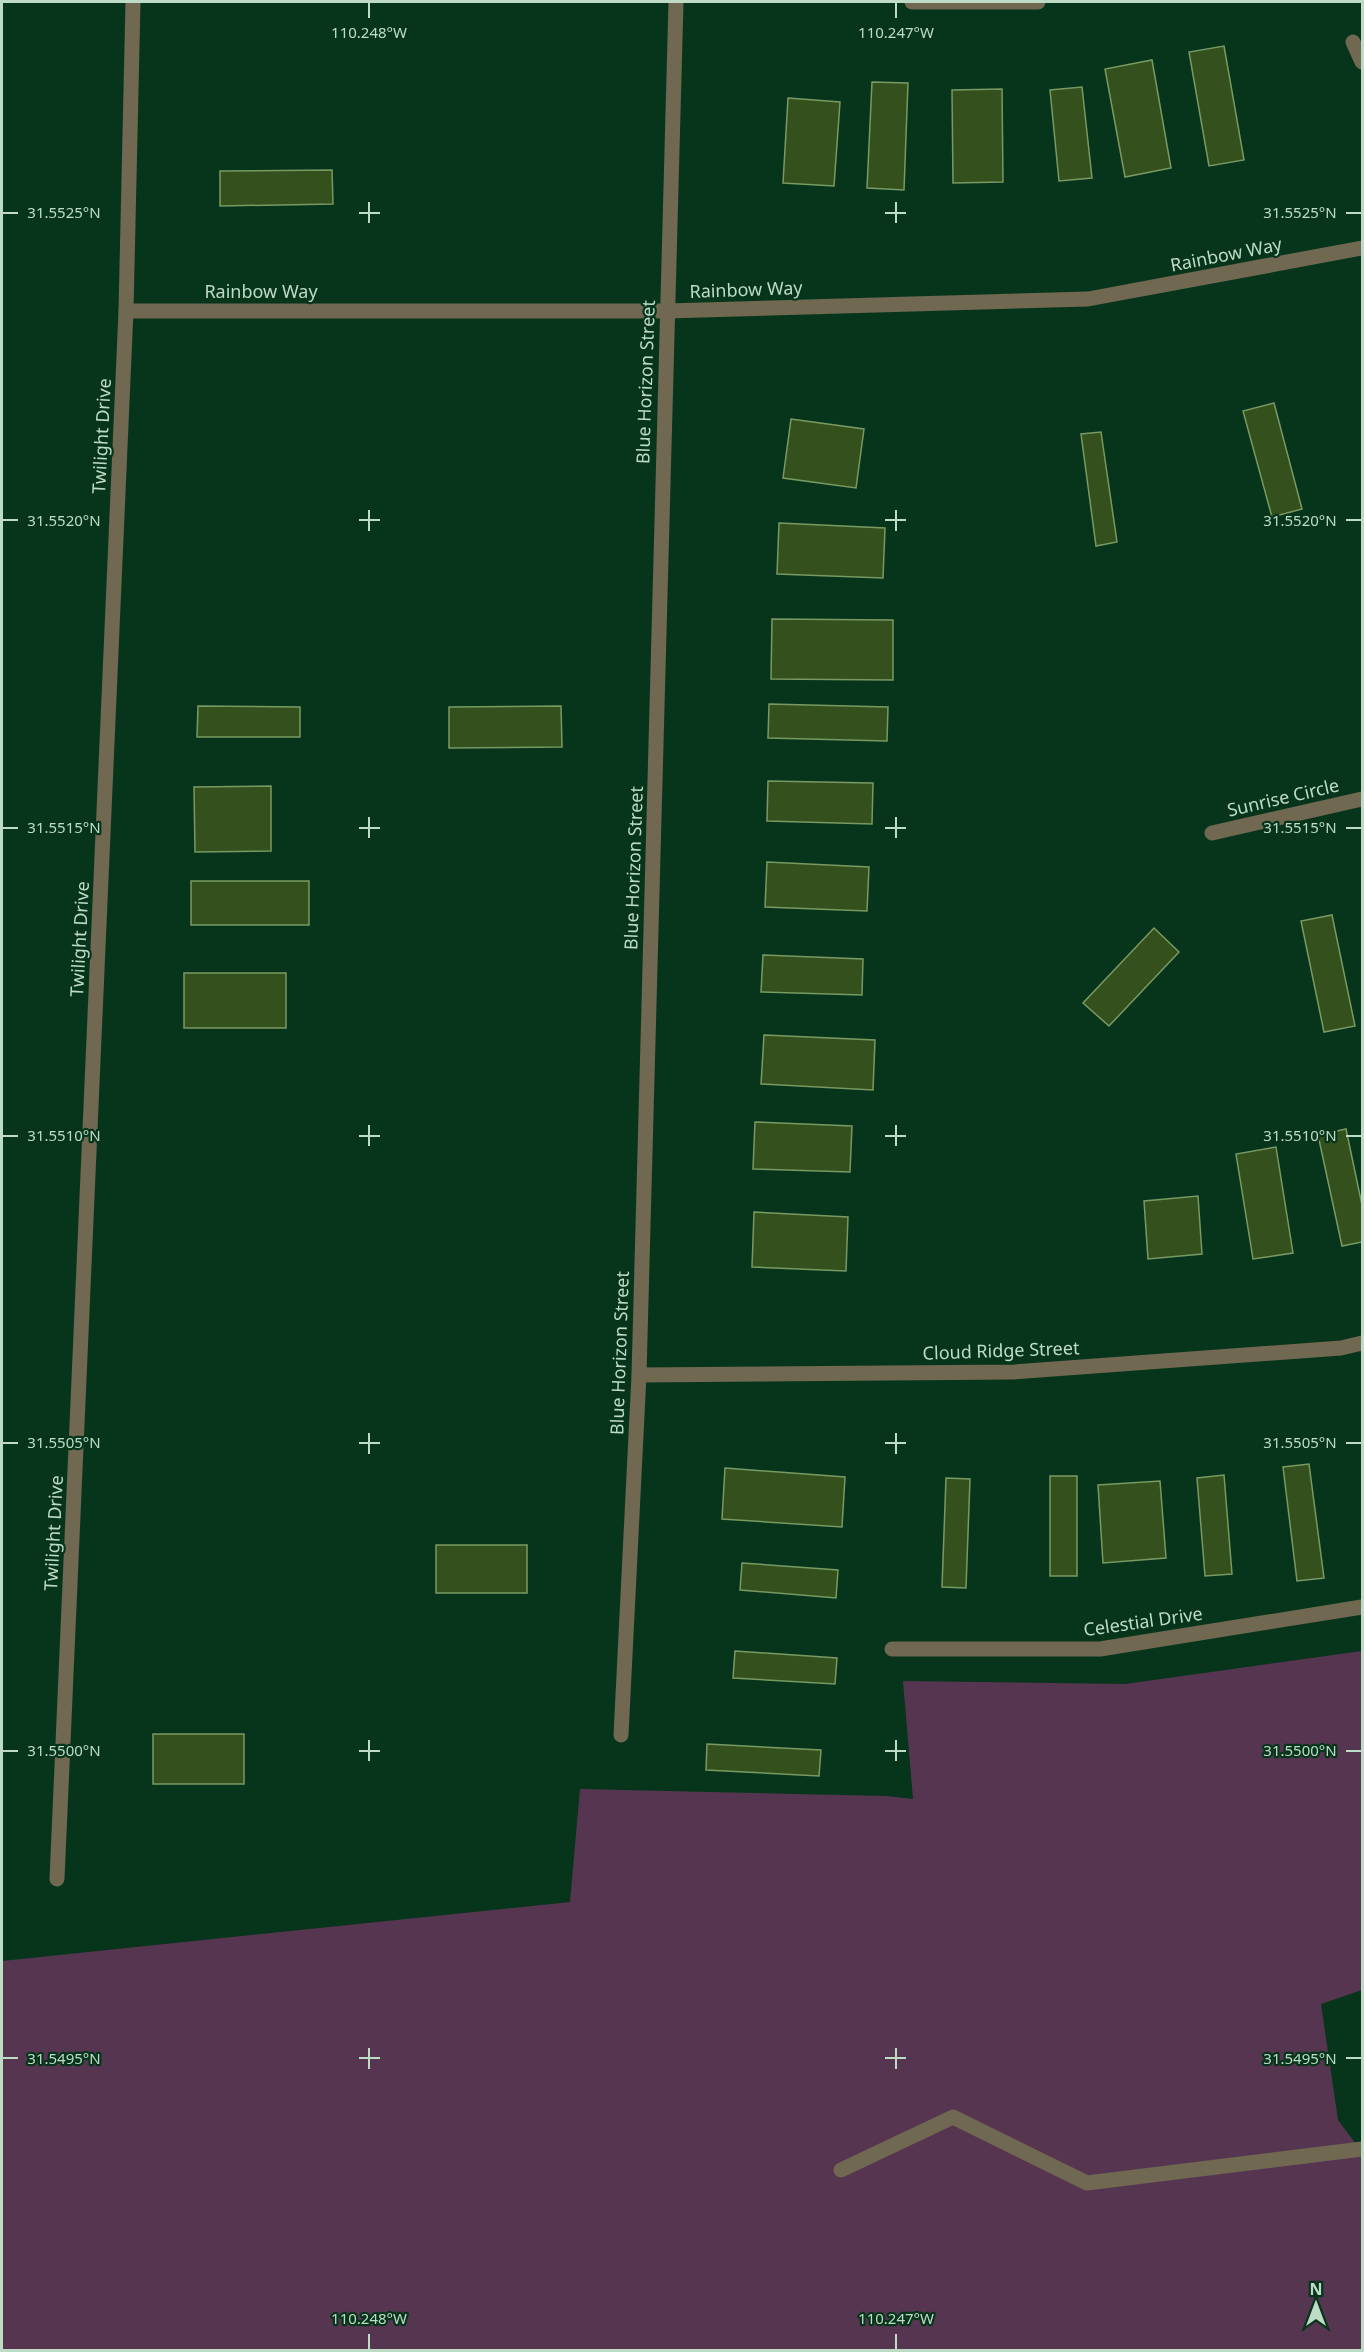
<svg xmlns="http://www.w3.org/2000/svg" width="1364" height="2352" viewBox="0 0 1364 2352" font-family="'Noto Sans',sans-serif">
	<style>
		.green { fill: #563550 }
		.building { fill: #34511d; stroke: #799963; stroke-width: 1.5 }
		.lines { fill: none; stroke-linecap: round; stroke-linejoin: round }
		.minor { stroke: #706851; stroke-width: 15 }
		.ticks { fill: none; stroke: #bedbc5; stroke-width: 2 }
		.labels { text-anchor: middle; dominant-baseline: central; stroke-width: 4.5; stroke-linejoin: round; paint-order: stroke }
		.street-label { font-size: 18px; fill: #bedbc5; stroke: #07351b }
		.ticks-label { font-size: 15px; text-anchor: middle; fill: #bedbc5; stroke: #07351b; stroke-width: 4.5; stroke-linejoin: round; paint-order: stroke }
	</style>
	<rect width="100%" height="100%" fill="#07351b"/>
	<polygon class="green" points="1362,1651 1362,1990 1321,2004 1338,2120 1362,2152 1362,2350 2,2350 2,1961 570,1902 580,1789 886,1796 913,1799 903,1681 1125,1684"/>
	<g class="building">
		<polygon points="1224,46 1244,160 1209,166 1189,52"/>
		<polygon points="1152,60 1171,168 1125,177 1105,69"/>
		<polygon points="872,82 908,83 904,190 867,188"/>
		<polygon points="1082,87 1092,178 1059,181 1050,90"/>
		<polygon points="1002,89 1003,182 953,183 952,90"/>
		<polygon points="788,98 840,102 834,186 783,183"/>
		<polygon points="332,170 333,204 220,206 220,171"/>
		<polygon points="1274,403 1302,509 1272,517 1243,411"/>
		<polygon points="791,419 864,429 856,488 783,478"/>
		<polygon points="1101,432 1117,542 1096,546 1081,434"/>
		<polygon points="779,523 885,528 883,578 777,574"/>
		<polygon points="772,619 893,620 893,680 771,679"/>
		<polygon points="769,704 888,707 887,741 768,738"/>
		<polygon points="198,706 300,707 300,737 197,737"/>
		<polygon points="561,706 562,747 449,748 449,707"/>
		<polygon points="768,781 873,783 872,824 767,821"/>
		<polygon points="271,786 271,851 195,852 194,787"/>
		<polygon points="767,862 869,867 867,911 765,907"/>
		<rect x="191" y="881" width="118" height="44"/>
		<polygon points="1332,915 1355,1026 1324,1032 1301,921"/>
		<polygon points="1154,928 1179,952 1109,1026 1083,1003"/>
		<polygon points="763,955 863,959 862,995 761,992"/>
		<rect x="184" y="973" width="102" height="55"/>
		<polygon points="764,1035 875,1040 873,1090 761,1084"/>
		<polygon points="755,1122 852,1126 850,1172 753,1169"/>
		<polygon points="1346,1129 1362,1205 1362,1242 1342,1246 1318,1135"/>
		<polygon points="1276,1147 1293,1253 1253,1259 1236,1154"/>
		<polygon points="1198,1196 1202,1254 1148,1259 1144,1201"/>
		<polygon points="754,1212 848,1217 846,1271 752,1267"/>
		<polygon points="1309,1464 1324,1578 1297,1581 1283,1467"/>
		<polygon points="725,1468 845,1477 842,1527 722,1519"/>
		<polygon points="1224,1475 1232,1574 1205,1576 1197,1478"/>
		<rect x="1050" y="1476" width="27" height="100"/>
		<polygon points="946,1478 970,1479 966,1588 942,1587"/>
		<polygon points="1160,1481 1166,1558 1103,1563 1098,1485"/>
		<rect x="436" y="1545" width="91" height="48"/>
		<polygon points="742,1563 838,1570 836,1598 740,1590"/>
		<polygon points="735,1651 837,1658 835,1684 733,1678"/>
		<rect x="153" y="1734" width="91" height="50"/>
		<polygon points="707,1744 821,1750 819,1776 706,1770"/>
	</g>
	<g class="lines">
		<g class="minor">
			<polyline points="912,2 1038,2"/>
			<polyline points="1353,42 1362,62"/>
			<polyline points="126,311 667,311 1088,299 1362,248"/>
			<polyline points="1212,833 1362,799"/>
			<polyline points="639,1375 1014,1372 1341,1348 1362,1343"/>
			<polyline points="892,1649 1100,1649 1362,1607"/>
			<polyline points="621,1735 639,1375 676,2"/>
			<polyline points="57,1879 126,311 133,2"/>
			<polyline points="841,2170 953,2117 1087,2183 1362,2149"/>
		</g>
	</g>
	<path class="ticks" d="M369,3V18M896,3V18M369,202V223M896,202V223M3,213H18M359,213H380M885,213H906M1346,213H1361M369,510V531M896,510V531M3,520H18M359,520H380M885,520H906M1346,520H1361M369,817V838M896,817V838M3,828H18M359,828H380M885,828H906M1346,828H1361M369,1125V1146M896,1125V1146M3,1136H18M359,1136H380M885,1136H906M1346,1136H1361M369,1433V1454M896,1433V1454M3,1443H18M359,1443H380M885,1443H906M1346,1443H1361M369,1740V1761M896,1740V1761M3,1751H18M359,1751H380M885,1751H906M1346,1751H1361M369,2048V2069M896,2048V2069M3,2058H18M359,2058H380M885,2058H906M1346,2058H1361M369,2334V2349M896,2334V2349"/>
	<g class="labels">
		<g class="street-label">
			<text transform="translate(1226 254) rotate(-11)">Rainbow Way</text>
			<text transform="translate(746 289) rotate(-2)">Rainbow Way</text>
			<text x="261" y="291">Rainbow Way</text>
			<text transform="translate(645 382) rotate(-88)">Blue Horizon Street</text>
			<text transform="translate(101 436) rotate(-87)">Twilight Drive</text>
			<text transform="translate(1283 797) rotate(-13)">Sunrise Circle</text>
			<text transform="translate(633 868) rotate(-88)">Blue Horizon Street</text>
			<text transform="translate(79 939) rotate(-87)">Twilight Drive</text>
			<text transform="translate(1001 1350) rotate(-2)">Cloud Ridge Street</text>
			<text transform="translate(619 1353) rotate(-88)">Blue Horizon Street</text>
			<text transform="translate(53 1533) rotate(-87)">Twilight Drive</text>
			<text transform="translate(1143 1621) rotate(-8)">Celestial Drive</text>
		</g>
	</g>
	<g class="ticks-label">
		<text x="369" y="38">110.248°W</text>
		<text x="896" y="38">110.247°W</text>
		<text x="64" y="218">31.5525°N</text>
		<text x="1300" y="218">31.5525°N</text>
		<text x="64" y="526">31.5520°N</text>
		<text x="1300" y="526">31.5520°N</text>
		<text x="64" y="833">31.5515°N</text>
		<text x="1300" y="833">31.5515°N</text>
		<text x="64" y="1141">31.5510°N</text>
		<text x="1300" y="1141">31.5510°N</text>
		<text x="64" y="1448">31.5505°N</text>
		<text x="1300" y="1448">31.5505°N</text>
		<text x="64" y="1756">31.5500°N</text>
		<text x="1300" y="1756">31.5500°N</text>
		<text x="64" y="2064">31.5495°N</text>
		<text x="1300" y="2064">31.5495°N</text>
		<text x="369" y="2324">110.248°W</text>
		<text x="896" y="2324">110.247°W</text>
	</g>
	<rect width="1364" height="2352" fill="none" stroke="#bedbc5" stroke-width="6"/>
	<g transform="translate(1316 2304)" stroke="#07351b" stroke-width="4.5" paint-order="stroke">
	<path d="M0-4.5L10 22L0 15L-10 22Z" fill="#bedbc5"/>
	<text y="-9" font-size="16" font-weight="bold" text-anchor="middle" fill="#bedbc5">N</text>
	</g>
</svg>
